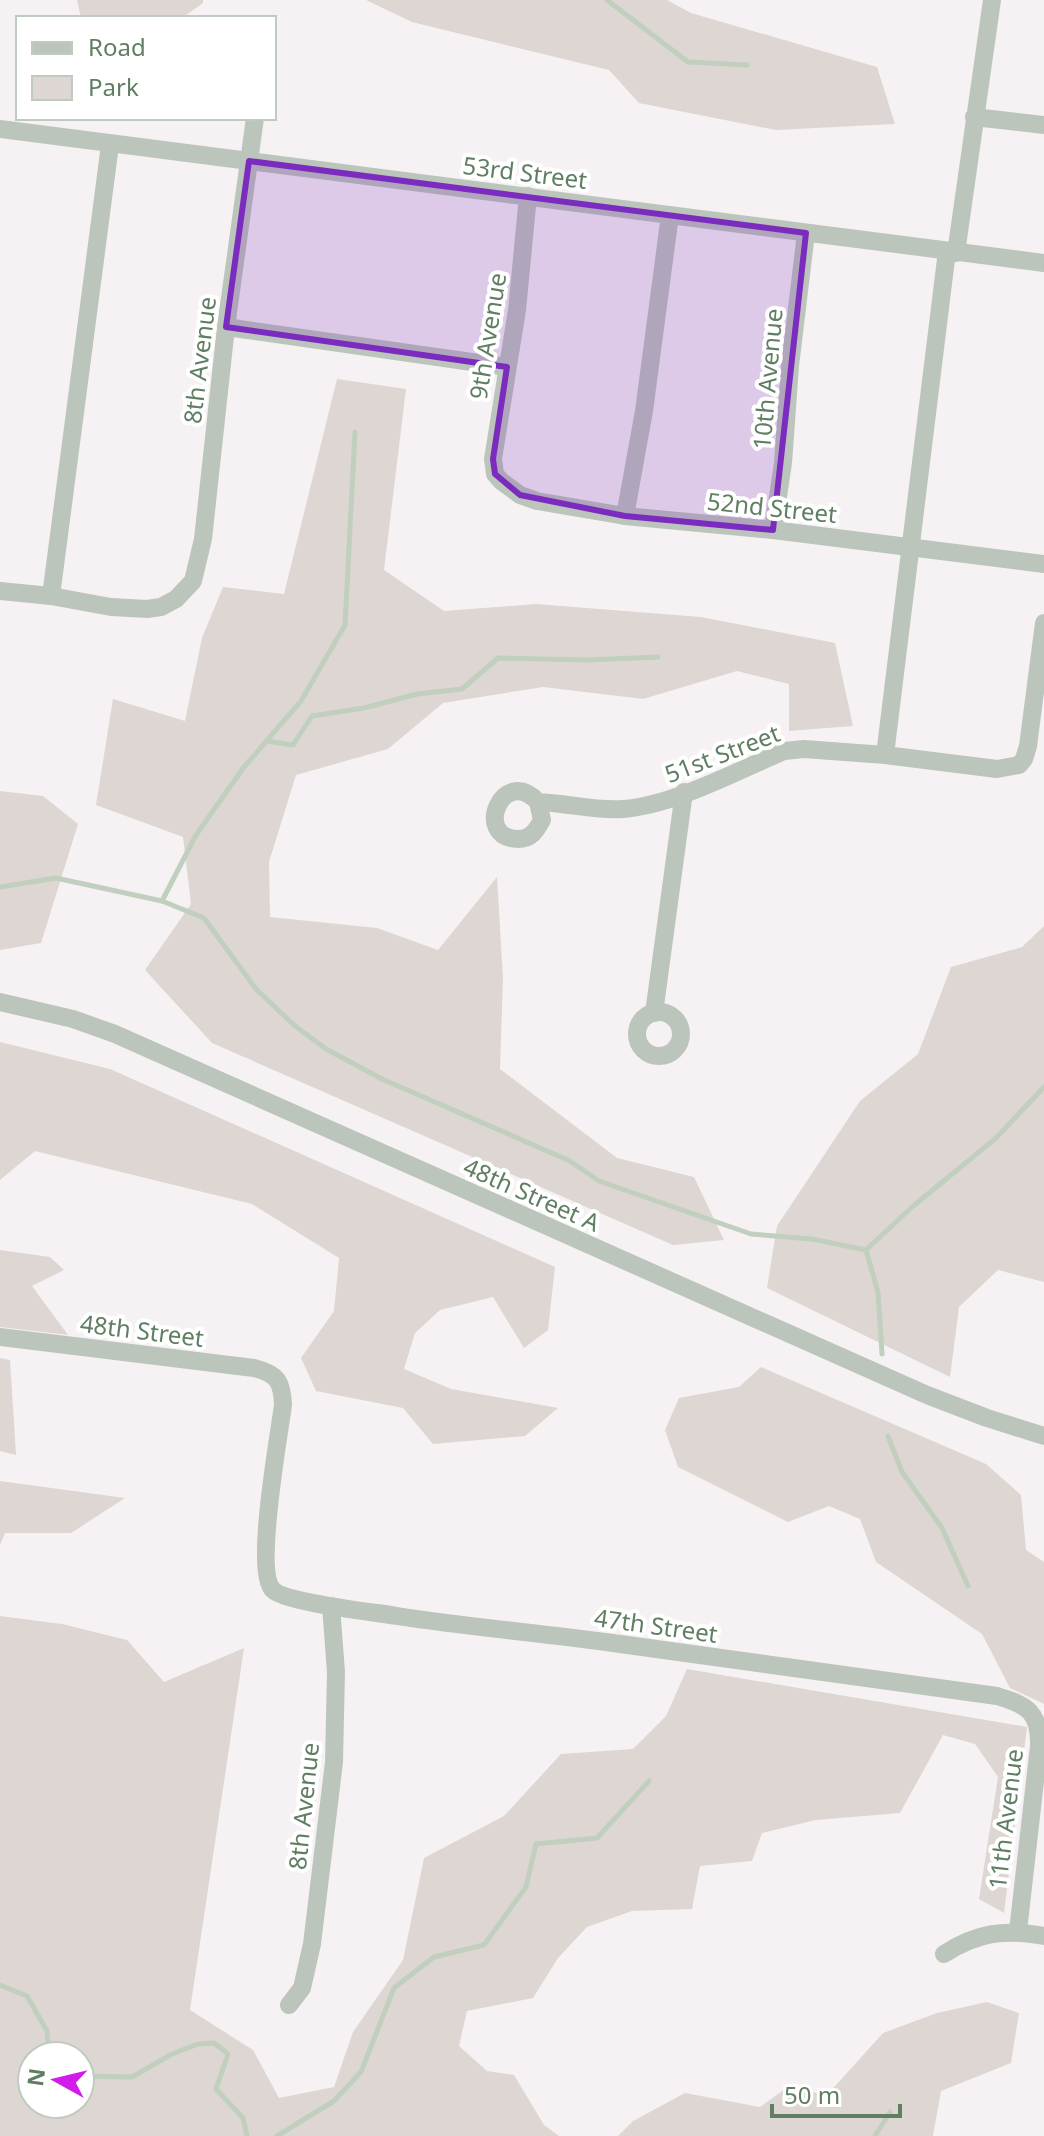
<svg xmlns="http://www.w3.org/2000/svg" width="1044" height="2136" viewBox="0 0 1044 2136" font-family="'Noto Sans',sans-serif">
	<style>
		.green { fill: #ddd6d3; fill-rule: evenodd }
		.lines { fill: none; stroke-linecap: round; stroke-linejoin: round }
		.stream { stroke: #c1cfbf; stroke-width: 5 }
		.minor { stroke: #bcc5bc; stroke-width: 18 }
		.marked { fill: #7b2cbf; fill-opacity: 0.2; stroke: #7b2cbf; stroke-width: 6; stroke-linejoin: round }
		.labels { text-anchor: middle; dominant-baseline: central; stroke-width: 8; stroke-linejoin: round; paint-order: stroke }
		.street-label { font-size: 24px; fill: #5f7e62; stroke: #fff }
	</style>
	<rect width="100%" height="100%" fill="#f6f2f3"/>
	<g class="green">
		<polygon points="77,0 203,0 203,3 182,18 81,18"/>
		<polygon points="366,0 667,0 691,13 877,67 895,124 776,130 639,103 609,70 412,22"/>
		<polygon points="337,379 406,389 384,570 444,611 536,604 701,617 835,643 853,726 789,731 789,684 737,671 643,699 543,687 443,703 388,749 296,775 269,862 270,917 377,928 438,950 497,877 503,978 500,1069 617,1158 694,1177 724,1240 673,1245 212,1043 145,970 191,904 183,837 96,805 113,699 185,721 202,638 223,587 284,594"/>
		<polygon points="0,791 43,796 78,824 41,943 0,950"/>
		<polygon points="1044,926 1044,1282 998,1270 959,1307 950,1377 767,1288 777,1226 860,1101 918,1054 951,967 1022,947"/>
		<polygon points="0,1042 110,1069 555,1267 548,1330 524,1348 493,1297 440,1310 415,1333 404,1369 451,1389 558,1408 525,1436 433,1444 403,1408 316,1391 301,1358 334,1311 339,1258 252,1204 35,1151 0,1180"/>
		<polygon points="0,1250 50,1257 64,1270 32,1286 68,1335 0,1327"/>
		<polygon points="0,1358 10,1360 16,1455 0,1451"/>
		<polygon points="761,1367 986,1464 1021,1495 1026,1550 1044,1562 1044,1704 1010,1688 982,1634 876,1562 860,1519 829,1506 788,1522 678,1467 665,1430 679,1398 739,1387"/>
		<polygon points="0,1481 125,1498 71,1533 5,1533 0,1545"/>
		<path d="M0,1616L62,1624L127,1640L164,1682L244,1648L190,2010L253,2050L279,2098L334,2087L353,2032L403,1960L424,1858L504,1816L561,1754L633,1749L666,1716L687,1669L1027,1727L1004,1913L979,1899L998,1777L975,1744L943,1735L900,1813L816,1820L762,1833L752,1861L700,1866L692,1909L632,1911L587,1927L558,1958L533,1998L467,2011L459,2046L487,2071L514,2075L544,2125L559,2136H0ZM32,2056H80V2104H32Z"/>
		<polygon points="987,2002 1019,2013 1011,2063 941,2091 933,2136 618,2136 633,2121 685,2093 760,2107 788,2087 827,2095 883,2033 937,2013"/>
	</g>
	<g class="lines">
		<g class="stream">
			<polyline points="607,0 688,62 747,65"/>
			<polyline points="266,741 293,745 312,716 364,708 417,694 462,689 498,658 587,660 658,657"/>
			<polyline points="0,887 56,878 162,901 204,918 256,989 295,1026 326,1049 382,1079 570,1161 599,1181 751,1234 812,1239 866,1250 912,1207 996,1138 1044,1087"/>
			<polyline points="162,901 196,835 244,767 301,701 345,625 355,432"/>
			<polyline points="866,1250 878,1292 882,1354"/>
			<polyline points="888,1436 902,1472 942,1528 968,1586"/>
			<polyline points="0,1985 27,1996 47,2031 49,2056"/>
			<polyline points="80,2076 132,2077 172,2054 198,2044 214,2043 228,2054 216,2089 243,2118 247,2136"/>
			<polyline points="277,2136 334,2101 361,2072 394,1988 434,1957 484,1945 526,1887 536,1844 597,1838 649,1781"/>
			<polyline points="875,2136 890,2112"/>
		</g>
		<g class="minor">
			<polyline points="974,117 1044,125"/>
			<polyline points="0,129 1044,263"/>
			<polyline points="528,196 517,310 493,459 495,474 501,481 520,495 537,501 625,516 773,530 1044,564"/>
			<polyline points="956,253 992,0"/>
			<polyline points="226,327 507,367"/>
			<polyline points="625,516 644,411 670,215"/>
			<polyline points="773,530 783,463 790,366 806,233"/>
			<polyline points="0,591 51,596 111,607 147,609 161,607 176,599 193,581 203,539 226,327 255,118"/>
			<polyline points="51,596 110,145"/>
			<polyline points="885,755 947,251"/>
			<path d="M538,802L542,820C536,831 531,839 518,839C472,838 503,764 538,802C567,803 594,811 623,809C674,805 737,771 784,751L804,749L885,755L997,769L1019,765L1024,759L1028,746L1044,623"/>
			<polyline points="0,1002 73,1019 115,1034 927,1395 987,1418 1044,1436"/>
			<circle cx="659" cy="1034" r="22"/>
			<polyline points="654,1013 684,792"/>
			<path d="M0,1337L254,1368C278,1374 282,1382 283,1405C279,1436 254,1571 273,1590C287,1603 374,1612 397,1616C468,1627 541,1633 613,1643C741,1660 869,1678 997,1696C1027,1705 1040,1712 1039,1746L1018,1931"/>
			<path d="M944,1954C978,1932 1005,1929 1044,1936"/>
			<polyline points="289,2005 302,1988 312,1944 334,1762 336,1672 331,1606"/>
		</g>
	</g>
	<path class="marked" d="M249,161L806,233L773,530L625,516L520,495L495,474L493,459L507,367L226,327Z"/>
	<g class="labels">
		<g class="street-label">
			<text transform="translate(525 172) rotate(7)">53rd Street</text>
			<text transform="translate(487 336) rotate(-81)">9th Avenue</text>
			<text transform="translate(199 360) rotate(-83)">8th Avenue</text>
			<text transform="translate(767 379) rotate(-85)">10th Avenue</text>
			<text transform="translate(772 507) rotate(6)">52nd Street</text>
			<text transform="translate(722 753) rotate(-21)">51st Street</text>
			<text transform="translate(532 1194) rotate(24)">48th Street A</text>
			<text transform="translate(142 1330) rotate(7)">48th Street</text>
			<text transform="translate(656 1625) rotate(8)">47th Street</text>
			<text transform="translate(303 1806) rotate(-84)">8th Avenue</text>
			<text transform="translate(1005 1819) rotate(-83)">11th Avenue</text>
		</g>
	</g>
	<rect x="16" y="16" width="260" height="104" fill="#ffffff" stroke="#bfcbc0" stroke-width="2"/>
	<rect x="32" y="42" width="40" height="12" fill="#bcc5bc" stroke="#bfcbc0" stroke-width="2"/>
	<text x="88" y="56" font-size="24" fill="#5f7e62">Road</text>
	<rect x="32" y="76" width="40" height="24" fill="#ddd6d3" stroke="#bfcbc0" stroke-width="2"/>
	<text x="88" y="96" font-size="24" fill="#5f7e62">Park</text>
	<g transform="translate(56 2080) rotate(278)"><circle r="38" fill="#ffffff" stroke="#bfcbc0" stroke-width="2"/>
	<path d="M0-6L14 30L0 20L-14 30Z" fill="#d21dea"/>
	<text y="-12" font-size="22" font-weight="bold" text-anchor="middle" fill="#5f7e62">N</text>
	</g>
	<path d="M772 2104v12h128v-12" fill="none" stroke="#5f7e62" stroke-width="4"/>
	<text x="784" y="2104" font-size="24" fill="#5f7e62" stroke="#ffffff" stroke-width="6" paint-order="stroke">50 m</text>
</svg>
